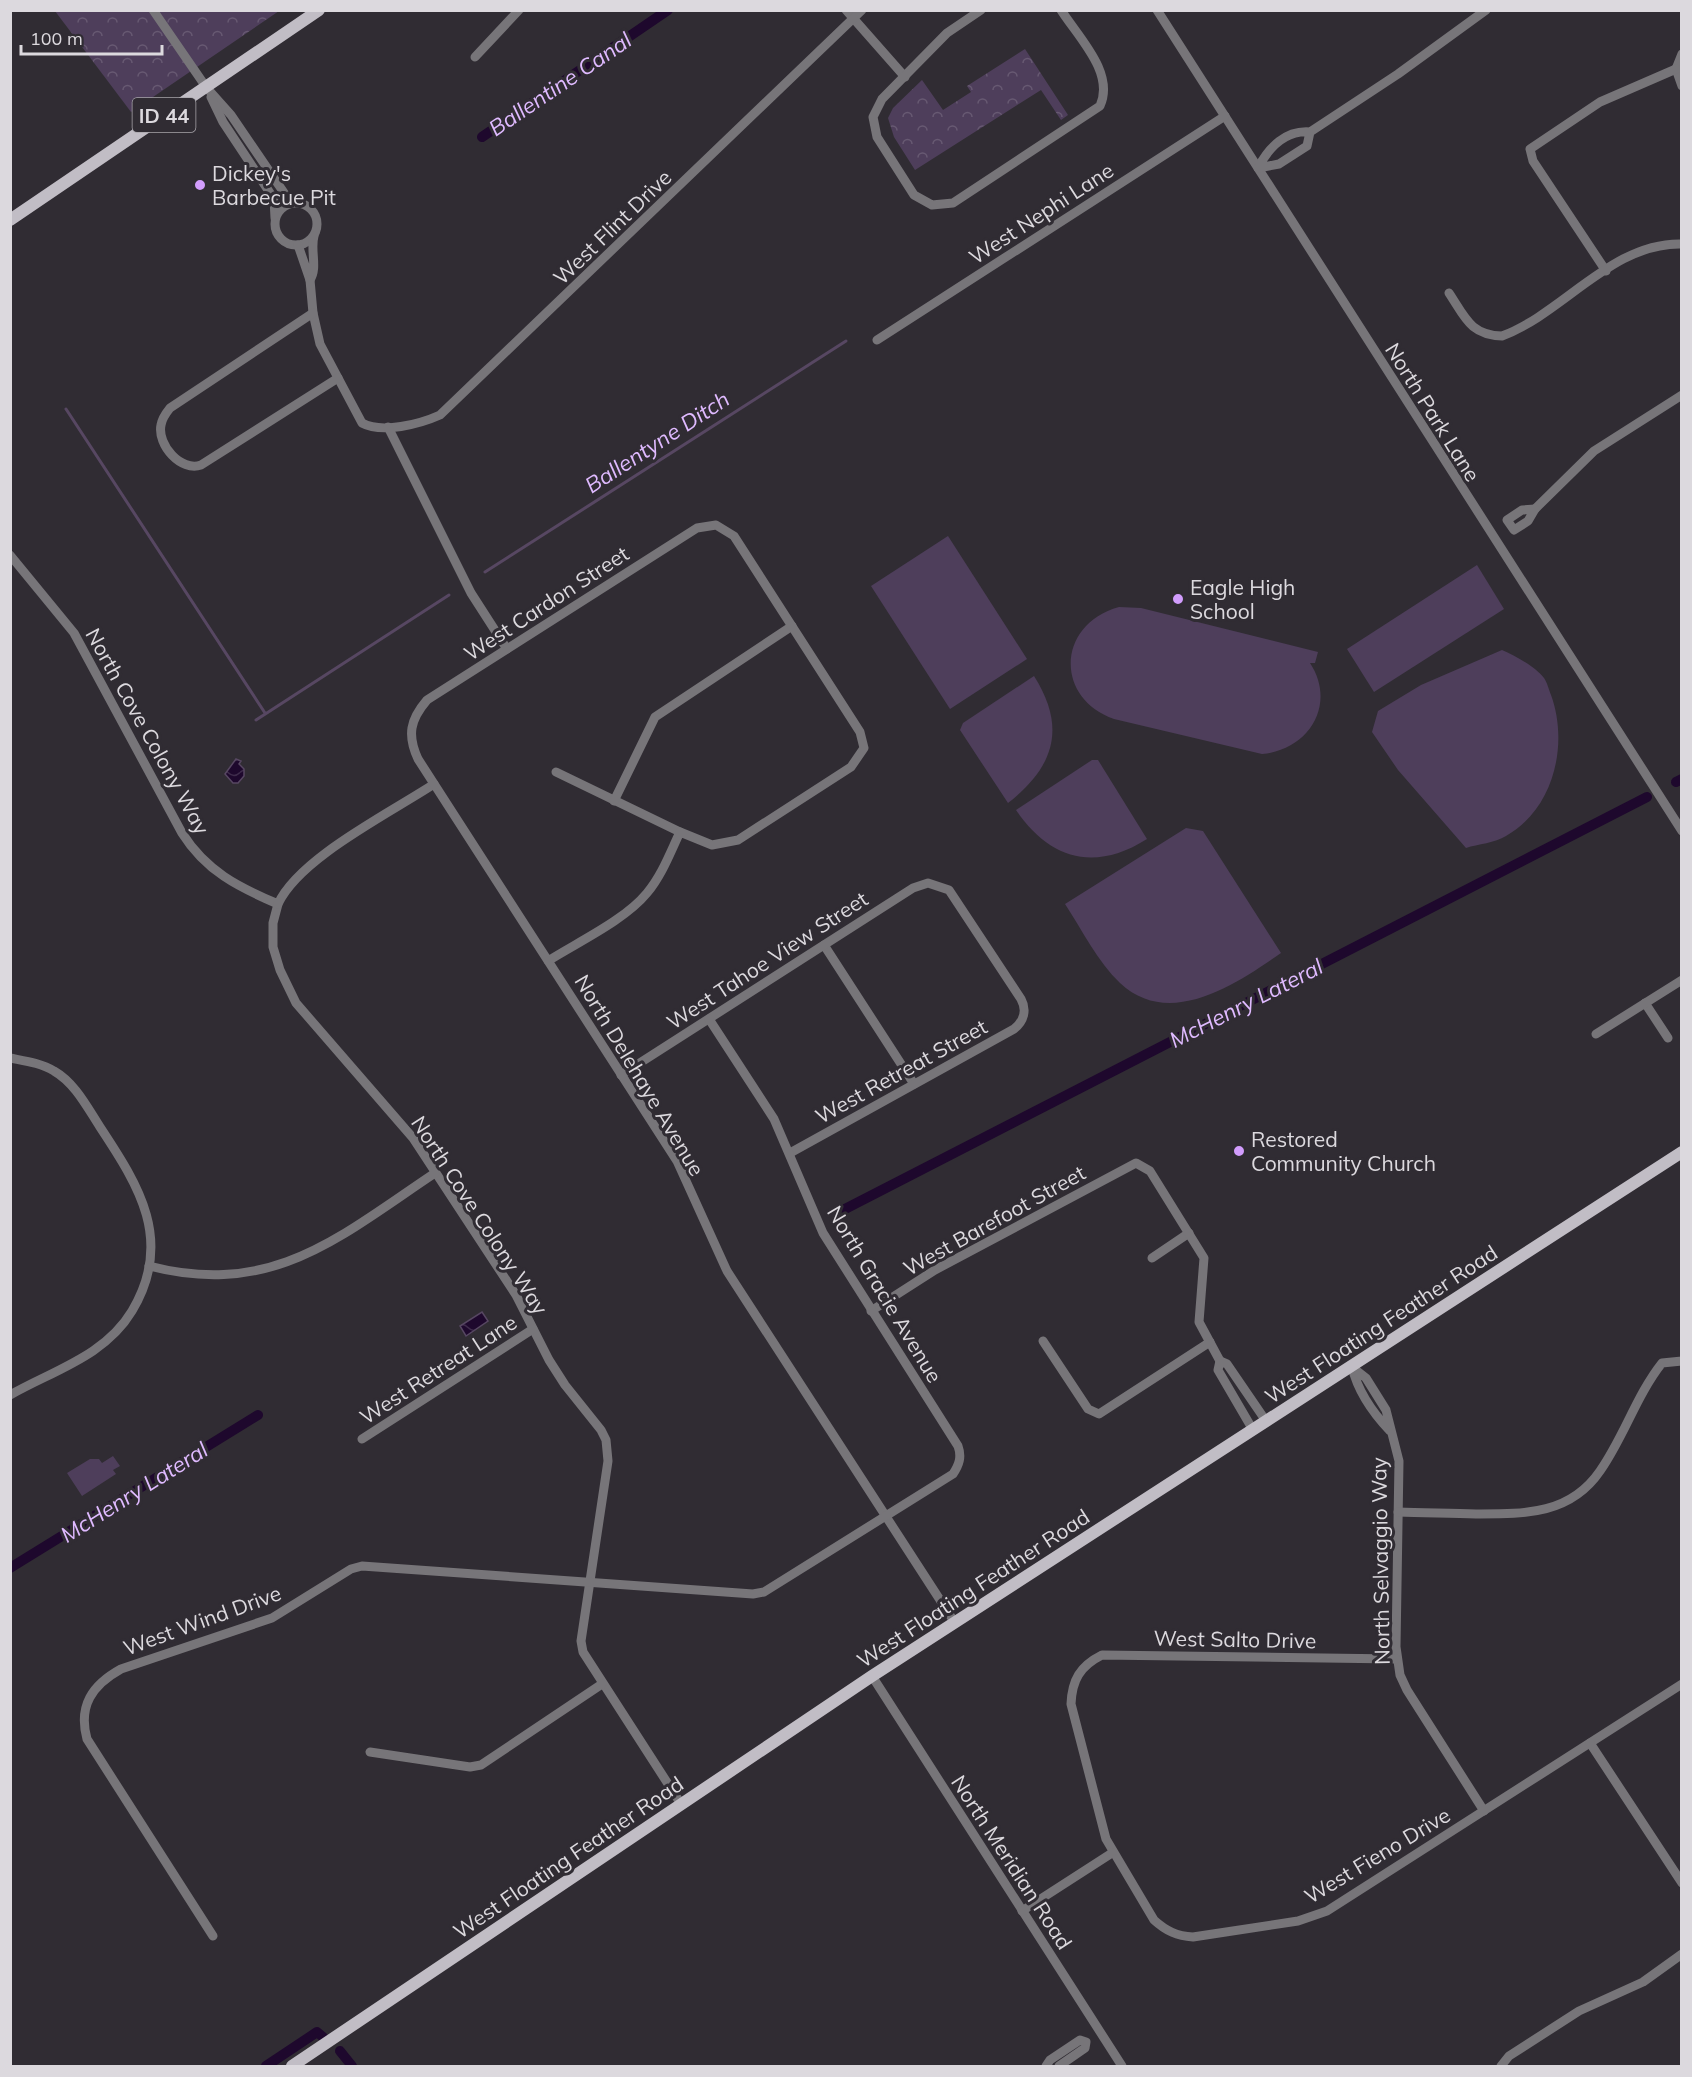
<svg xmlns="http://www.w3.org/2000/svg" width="1692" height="2077" viewBox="0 0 1692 2077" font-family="Mulish,sans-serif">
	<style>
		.grass { fill: #4e3e5b }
		.park { fill: url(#park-crowns) }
		.water { fill: url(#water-waves); stroke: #574762; stroke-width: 1.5 }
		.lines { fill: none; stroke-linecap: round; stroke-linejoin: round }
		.stream { stroke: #574762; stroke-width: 3 }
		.canal { stroke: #1e082d; stroke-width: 10 }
		.minor { stroke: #777579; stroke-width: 9 }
		.major { stroke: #c1bdc5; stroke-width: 12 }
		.poi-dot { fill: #d29dfd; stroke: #302c33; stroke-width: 2 }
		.labels { text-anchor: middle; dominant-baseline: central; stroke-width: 6; stroke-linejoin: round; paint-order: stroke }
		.shield { fill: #302c33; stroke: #a8a5ab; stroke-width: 1.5 }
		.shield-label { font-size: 20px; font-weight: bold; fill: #dcd9de }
		.poi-label { font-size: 21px; fill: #dcd9de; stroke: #302c33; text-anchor: start }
		.street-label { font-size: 21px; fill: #dcd9de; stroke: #302c33 }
		.water-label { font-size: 22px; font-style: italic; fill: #dfbaff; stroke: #302c33 }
	</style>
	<defs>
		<pattern id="park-crowns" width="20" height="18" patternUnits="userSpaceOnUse" patternTransform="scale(1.5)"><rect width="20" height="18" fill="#4e3e5b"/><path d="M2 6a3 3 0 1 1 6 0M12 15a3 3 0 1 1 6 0" fill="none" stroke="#675972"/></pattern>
		<pattern id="water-waves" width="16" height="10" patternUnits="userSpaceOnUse" patternTransform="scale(1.5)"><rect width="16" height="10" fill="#1e082d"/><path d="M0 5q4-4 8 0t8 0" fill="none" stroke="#3e2b4b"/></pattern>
	</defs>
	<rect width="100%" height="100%" fill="#302c33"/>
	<g class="grass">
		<polygon points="948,536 1027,659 950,709 871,586"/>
		<polygon points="1477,565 1504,609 1374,692 1347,649"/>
		<path d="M1119,607L1141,608L1318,652L1315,663H1310C1337,704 1309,750 1262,754L1114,719C1054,698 1057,624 1119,607Z"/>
		<path d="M1502,650C1515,656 1535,666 1544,678C1547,682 1549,690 1551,695C1569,744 1554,809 1506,836C1495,843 1478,844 1466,848L1398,770L1372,732L1378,711L1421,685Z"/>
		<path d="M1034,676C1067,728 1054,767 1008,803L960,730L963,723Z"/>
		<path d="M1092,760H1098L1147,839C1095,872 1050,860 1016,810Z"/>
		<path d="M1186,828L1203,831L1281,953C1238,983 1170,1030 1120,983C1098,962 1082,930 1065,904Z"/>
		<polygon points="113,1456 120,1466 113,1470 116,1474 82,1496 67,1473 90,1459 99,1459 102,1463"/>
	</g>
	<g class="park">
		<polygon points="55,11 279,11 131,112"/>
		<polygon points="1025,49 1068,115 1061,120 1041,90 915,170 894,137 888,118 893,108 922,80 943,110 971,92 967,86"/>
	</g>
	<g class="water">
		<polygon points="236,759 241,761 239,764 244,769 244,776 238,783 233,783 225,774"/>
		<polygon points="482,1312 488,1321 466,1336 460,1326"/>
	</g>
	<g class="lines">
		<g class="stream">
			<polyline points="66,409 265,713"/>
			<polyline points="485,572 846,341"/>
			<polyline points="256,720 449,595"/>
		</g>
		<g class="canal">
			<polyline points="482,137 668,10"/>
			<polyline points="1676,782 1682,779"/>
			<polyline points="845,1209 1647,797"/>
			<polyline points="10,1568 258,1415"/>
			<polyline points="340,2051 352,2066"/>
			<polyline points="266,2066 317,2032 323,2037"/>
		</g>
		<g class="minor">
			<polyline points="153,10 206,87 231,115 291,203"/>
			<polyline points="846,10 905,77"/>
			<path d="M981,10L947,33L882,99L873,117L877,137L914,195L932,205L953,203L1100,106C1115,73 1079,38 1061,10"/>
			<polyline points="1157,10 1682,831"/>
			<polyline points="1682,54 1676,69 1682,86"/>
			<polyline points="475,57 519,10"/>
			<polyline points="211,97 223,122 274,199 275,218"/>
			<path d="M1310,132L1307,146L1279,164L1258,168C1269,147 1286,130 1310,132L1398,74L1486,10"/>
			<circle cx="296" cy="224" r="21"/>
			<path d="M298,245L310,280C318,268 310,250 314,236"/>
			<polyline points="1606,271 1533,161 1530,149 1600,102 1676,69"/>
			<path d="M310,280L313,313L320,344L362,423C382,434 420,424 440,415L862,10"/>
			<path d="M1449,293C1465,317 1470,335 1502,336C1564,313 1612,242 1682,244"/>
			<path d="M313,313L170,408C166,413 162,418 161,425C157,445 181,472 201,465L338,378"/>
			<polyline points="877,340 1225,116"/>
			<polyline points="388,427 471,593 507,649"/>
			<polyline points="1535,509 1594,451 1682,395"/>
			<polygon points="1535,509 1528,521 1514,530 1507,520 1522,510"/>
			<path d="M10,555L74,633L182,833C206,871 238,887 278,904L273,923V947L280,970L296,1003L413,1138L516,1295L549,1360L565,1385L601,1430L606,1440L608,1461L581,1641L583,1652L681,1804"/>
			<polyline points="556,772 680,832"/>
			<polyline points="614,801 655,717 792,626"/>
			<path d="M278,904C299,858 390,813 434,784"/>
			<polyline points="824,945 914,1084"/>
			<path d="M548,961C578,942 625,920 647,893C662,875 670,853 680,832L712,845L738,840L851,767L864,748L860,732L734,536L716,525L697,528L427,700C410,720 407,735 418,759L677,1161L727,1271L955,1623"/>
			<polyline points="1645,1003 1668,1038"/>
			<polyline points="1596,1034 1682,980"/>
			<path d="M10,1058C25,1061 41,1063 54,1071C75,1083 87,1107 100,1127C139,1186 174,1241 132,1311C105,1356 54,1370 10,1395"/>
			<path d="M621,1075L913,888L928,883L949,890L1021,999C1027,1010 1024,1021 1014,1029L790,1153"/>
			<polyline points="1152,1258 1189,1233"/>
			<path d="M149,1266C273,1298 339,1237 435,1173"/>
			<polyline points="871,1311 935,1270 1136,1163 1150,1171 1204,1258 1199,1322 1220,1361"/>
			<polyline points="1043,1341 1088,1409 1099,1414 1210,1342"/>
			<polyline points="1253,1430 1218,1370 1220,1361 1227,1364 1266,1421"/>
			<path d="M1390,1431C1372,1412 1358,1392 1352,1367L1366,1378L1386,1410L1399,1461L1396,1647L1400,1675L1407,1690L1484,1811"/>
			<polyline points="362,1439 533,1329"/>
			<path d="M1398,1512C1424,1513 1450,1513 1476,1514C1524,1514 1570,1515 1600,1471C1624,1437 1636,1396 1662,1363L1682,1361"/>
			<path d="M1396,1659L1102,1655C1080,1666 1072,1680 1071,1704L1106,1839L1154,1920C1166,1931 1177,1936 1193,1937L1298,1921L1327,1911L1682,1684"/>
			<polyline points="872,1676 1122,2066"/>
			<polyline points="1590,1743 1682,1883"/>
			<polyline points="370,1752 470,1767 481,1765 602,1684"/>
			<polyline points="1022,1911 1112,1853"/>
			<path d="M213,1936L87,1739C78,1706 92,1685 121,1669L272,1618L351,1569L362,1566L753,1594L764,1592L953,1474C959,1465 962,1457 958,1446L823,1233L774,1119L709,1019"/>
			<polyline points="1046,2066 1050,2060 1080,2040 1086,2042 1085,2048 1059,2066"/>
			<polyline points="1501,2066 1509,2056 1579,2011 1643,1982 1682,1954"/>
		</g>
		<g class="major">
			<polyline points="10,220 319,10"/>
			<polyline points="292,2066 872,1676 1682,1152"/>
		</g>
	</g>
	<g class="poi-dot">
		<circle cx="200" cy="185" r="6"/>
		<circle cx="1178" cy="599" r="6"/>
		<circle cx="1239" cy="1151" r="6"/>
	</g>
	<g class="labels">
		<rect class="shield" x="132.5" y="98" width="63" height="34" rx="4.5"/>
		<g class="shield-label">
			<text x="164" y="115">ID 44</text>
		</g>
		<g class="poi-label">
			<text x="212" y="173">Dickey's<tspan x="212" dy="24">Barbecue Pit</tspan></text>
			<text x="1190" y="587">Eagle High<tspan x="1190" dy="24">School</tspan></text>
			<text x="1251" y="1139">Restored<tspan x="1251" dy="24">Community Church</tspan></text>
		</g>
		<g class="street-label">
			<text transform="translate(1041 213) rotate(-33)">West Nephi Lane</text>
			<text transform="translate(612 227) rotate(-44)">West Flint Drive</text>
			<text transform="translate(1433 412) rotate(58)">North Park Lane</text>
			<text transform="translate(546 603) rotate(-33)">West Cardon Street</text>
			<text transform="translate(148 731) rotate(61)">North Cove Colony Way</text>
			<text transform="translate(767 960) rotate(-33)">West Tahoe View Street</text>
			<text transform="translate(901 1071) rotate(-29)">West Retreat Street</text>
			<text transform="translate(640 1075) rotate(59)">North Delehaye Avenue</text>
			<text transform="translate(480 1215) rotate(57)">North Cove Colony Way</text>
			<text transform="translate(994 1220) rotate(-29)">West Barefoot Street</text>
			<text transform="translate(885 1294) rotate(59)">North Gracie Avenue</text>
			<text transform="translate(1381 1324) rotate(-33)">West Floating Feather Road</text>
			<text transform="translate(438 1369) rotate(-33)">West Retreat Lane</text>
			<text transform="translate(1380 1561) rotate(-91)">North Selvaggio Way</text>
			<text transform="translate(973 1588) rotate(-33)">West Floating Feather Road</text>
			<text transform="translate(202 1620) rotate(-20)">West Wind Drive</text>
			<text transform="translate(1235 1639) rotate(1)">West Salto Drive</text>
			<text transform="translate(1377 1855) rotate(-31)">West Fieno Drive</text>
			<text transform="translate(568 1857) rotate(-34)">West Floating Feather Road</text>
			<text transform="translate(1012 1862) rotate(57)">North Meridian Road</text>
		</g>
		<g class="water-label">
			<text transform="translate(560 84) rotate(-34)">Ballentine Canal</text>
			<text transform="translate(657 442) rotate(-33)">Ballentyne Ditch</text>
			<text transform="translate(1246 1003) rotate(-27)">McHenry Lateral</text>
			<text transform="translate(134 1492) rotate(-32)">McHenry Lateral</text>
		</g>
	</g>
	<rect width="1692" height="2077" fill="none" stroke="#dcd9de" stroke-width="24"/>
	<path d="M21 45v9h141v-9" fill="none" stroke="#dcd9de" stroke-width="3"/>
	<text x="30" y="45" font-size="18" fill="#dcd9de" stroke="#302c33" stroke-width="4.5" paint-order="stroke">100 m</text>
</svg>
